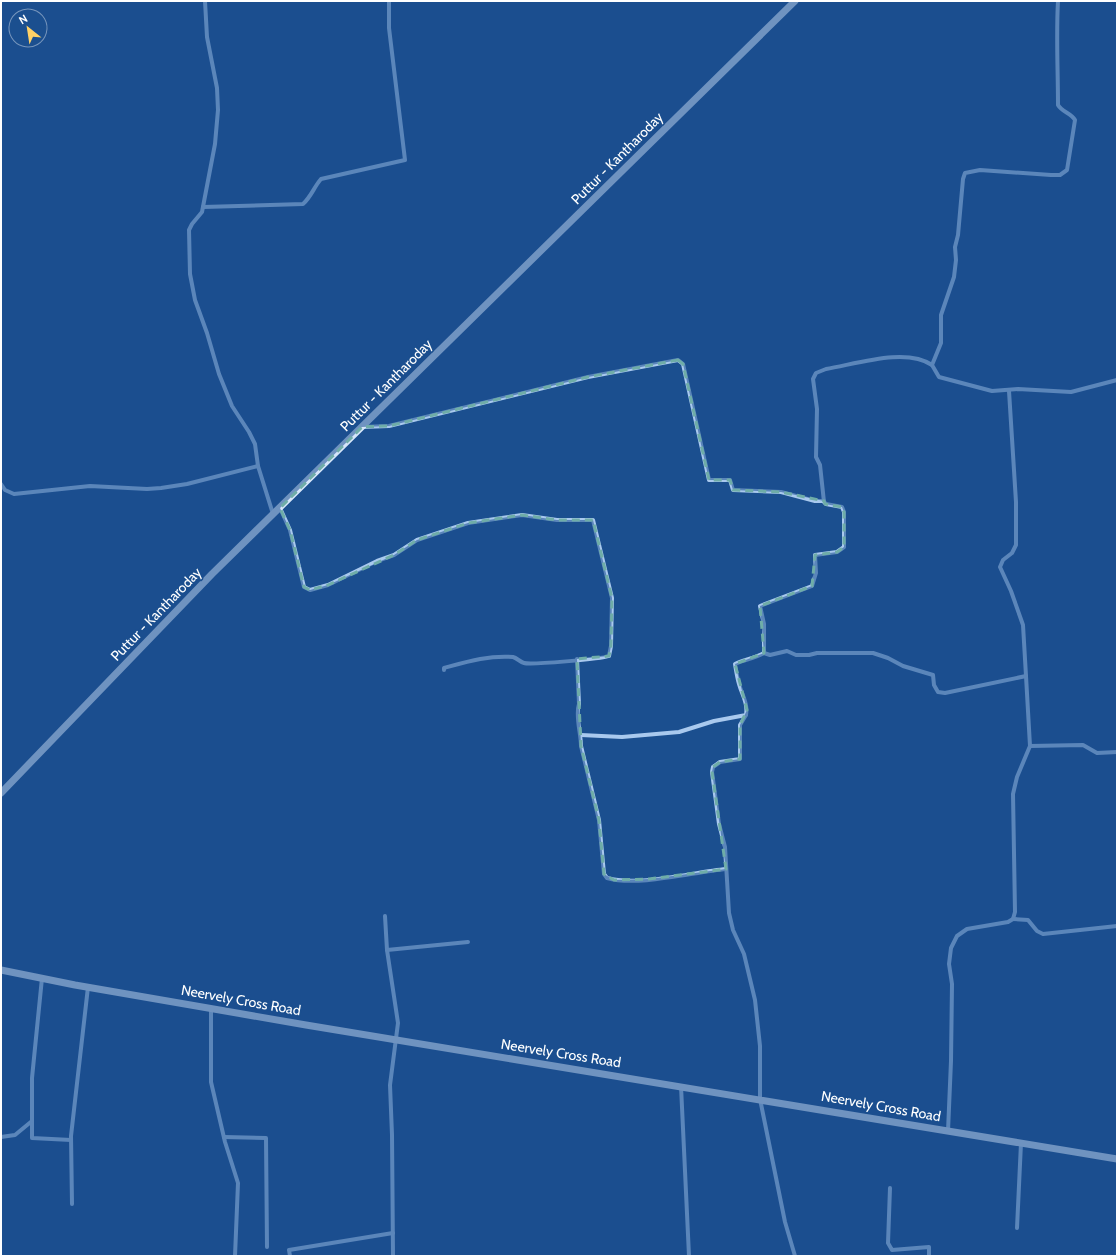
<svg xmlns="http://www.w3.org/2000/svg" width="1118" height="1257" viewBox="0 0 1118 1257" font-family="Cabin,sans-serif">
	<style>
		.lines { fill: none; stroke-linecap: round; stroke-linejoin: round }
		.street { stroke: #a9c9ee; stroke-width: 4 }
		.secondary { stroke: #d6e6fa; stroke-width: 7 }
		.marked { fill: none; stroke: #6fada8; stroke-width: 3; stroke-dasharray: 8 5; stroke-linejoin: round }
		.labels { text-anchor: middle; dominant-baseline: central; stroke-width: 3; stroke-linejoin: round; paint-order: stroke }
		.street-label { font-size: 14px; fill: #fff; stroke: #1b4f8f }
	</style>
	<rect width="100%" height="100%" fill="#1b4f8f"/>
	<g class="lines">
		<g class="street">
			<polyline points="205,1 207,37 217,88 218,110 215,144 202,212 192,224 189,230 190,274 195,300 207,333 219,374 232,406 249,432 255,444 258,466 273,514"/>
			<path d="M1058,1C1056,36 1058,70 1058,105C1062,112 1071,113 1075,120L1067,170L1060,175H1051L980,170L965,173L963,179L958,235L955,247L956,260L954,277L941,315V343L932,365L939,377L992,391L1018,389L1071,392L1117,380"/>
			<path d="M203,207L303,204C311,197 314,187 321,179L405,160L389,28V1"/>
			<polyline points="362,427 389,426 588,377 678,360 683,364 709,480 730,480 733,490 781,492 815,501 824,501"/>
			<polyline points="1,484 5,490 14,494 90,486 147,489 161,488 187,484 258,466"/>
			<path d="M280,508L290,530L304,587L310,590L328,585L377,561L394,555L417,540L468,523L522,515L557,520H593L612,598L611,646L609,656C601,659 531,665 524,663C520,662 517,658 513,657C489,655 466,662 444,668V670"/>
			<path d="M764,653V624L760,606L812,586L816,573L815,555L837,552L844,547V512L842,507L826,504L824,502L820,465L816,457L817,409L813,379L816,373L826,369C856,364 906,347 932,365"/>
			<path d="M577,659L579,704C575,716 581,733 581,746L599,820L604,874L607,878C638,887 693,872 726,869"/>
			<polyline points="746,715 740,725 740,759 720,762 713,767 712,772 719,824 725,847 729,913 733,930 744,954 755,1000 760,1046 760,1099 785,1222 795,1256"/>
			<path d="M581,735L622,737L679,732L714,721L746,715C748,703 742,695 739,684C737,677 736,670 735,664C745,659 754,659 764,653L770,655L787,651L796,655H809L817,653H873L888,658L903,666L933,675L934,685L938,692L945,693L1026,676"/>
			<polyline points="1030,746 1083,745 1097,753 1117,752"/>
			<polyline points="385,916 387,950 398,1023 390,1085 392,1135 393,1256"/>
			<polyline points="1013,919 1028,920 1037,931 1043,934 1117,926"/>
			<polyline points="387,950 468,942"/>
			<polyline points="42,978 32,1078 32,1138 71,1140"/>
			<polyline points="211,1008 211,1082 225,1142 238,1183 235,1256"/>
			<polyline points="681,1086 689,1256"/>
			<polyline points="948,1131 951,1061 952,984 949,964 951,948 957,936 967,929 1008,922 1013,919 1015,912 1013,794 1017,777 1030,746 1026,676 1023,625 1011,591 1000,567 1003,560 1012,553 1016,545 1016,502 1009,391"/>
			<polyline points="1,1137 15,1135 32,1121"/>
			<polyline points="224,1137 266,1138 267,1247"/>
			<polyline points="890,1188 888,1243 892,1250 929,1247 929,1256"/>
			<polyline points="72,1204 71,1136 88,987"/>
			<polyline points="1017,1228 1021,1143"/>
			<polyline points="290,1256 289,1250 393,1233"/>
		</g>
		<g class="secondary">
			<polyline points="1,793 212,574 795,1"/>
			<polyline points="1,970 75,985 306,1025 1117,1159"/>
		</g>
	</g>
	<path d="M0 0H1118V1257H0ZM678,360L683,364L709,480H730L733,490L781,492L824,501L825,504L842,507L844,512V547L837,552L815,555L812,586L760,606L764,653L735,664L747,710L740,725V759L720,762L713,767L712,772L726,869L649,879L614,880L604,874L599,820L581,746L577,659L609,656L611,646L612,598L593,520H557L522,515L468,523L417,540L394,555L328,585L310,590L304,587L290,530L280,508L362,427L389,426L588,377Z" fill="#1b4f8f" fill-opacity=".55" fill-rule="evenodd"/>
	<path class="marked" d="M678,360L683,364L709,480H730L733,490L781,492L824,501L825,504L842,507L844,512V547L837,552L815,555L812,586L760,606L764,653L735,664L747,710L740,725V759L720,762L713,767L712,772L726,869L649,879L614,880L604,874L599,820L581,746L577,659L609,656L611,646L612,598L593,520H557L522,515L468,523L417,540L394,555L328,585L310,590L304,587L290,530L280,508L362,427L389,426L588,377Z"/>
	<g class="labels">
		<g class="street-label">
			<text transform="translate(617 158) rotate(-45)">Puttur - Kantharoday</text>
			<text transform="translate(386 385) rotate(-45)">Puttur - Kantharoday</text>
			<text transform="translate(156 614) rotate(-46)">Puttur - Kantharoday</text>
			<text transform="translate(241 1000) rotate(10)">Neervely Cross Road</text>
			<text transform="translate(561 1053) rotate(9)">Neervely Cross Road</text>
			<text transform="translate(881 1106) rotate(10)">Neervely Cross Road</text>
		</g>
	</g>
	<rect width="1118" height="1257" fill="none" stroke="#ffffff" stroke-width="4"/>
	<g transform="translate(28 28) rotate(330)"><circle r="19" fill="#1b4f8f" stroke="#7695bc"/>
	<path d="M0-3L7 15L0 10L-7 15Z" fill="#ffd166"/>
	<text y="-6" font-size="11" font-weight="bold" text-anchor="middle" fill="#ffffff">N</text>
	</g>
</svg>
